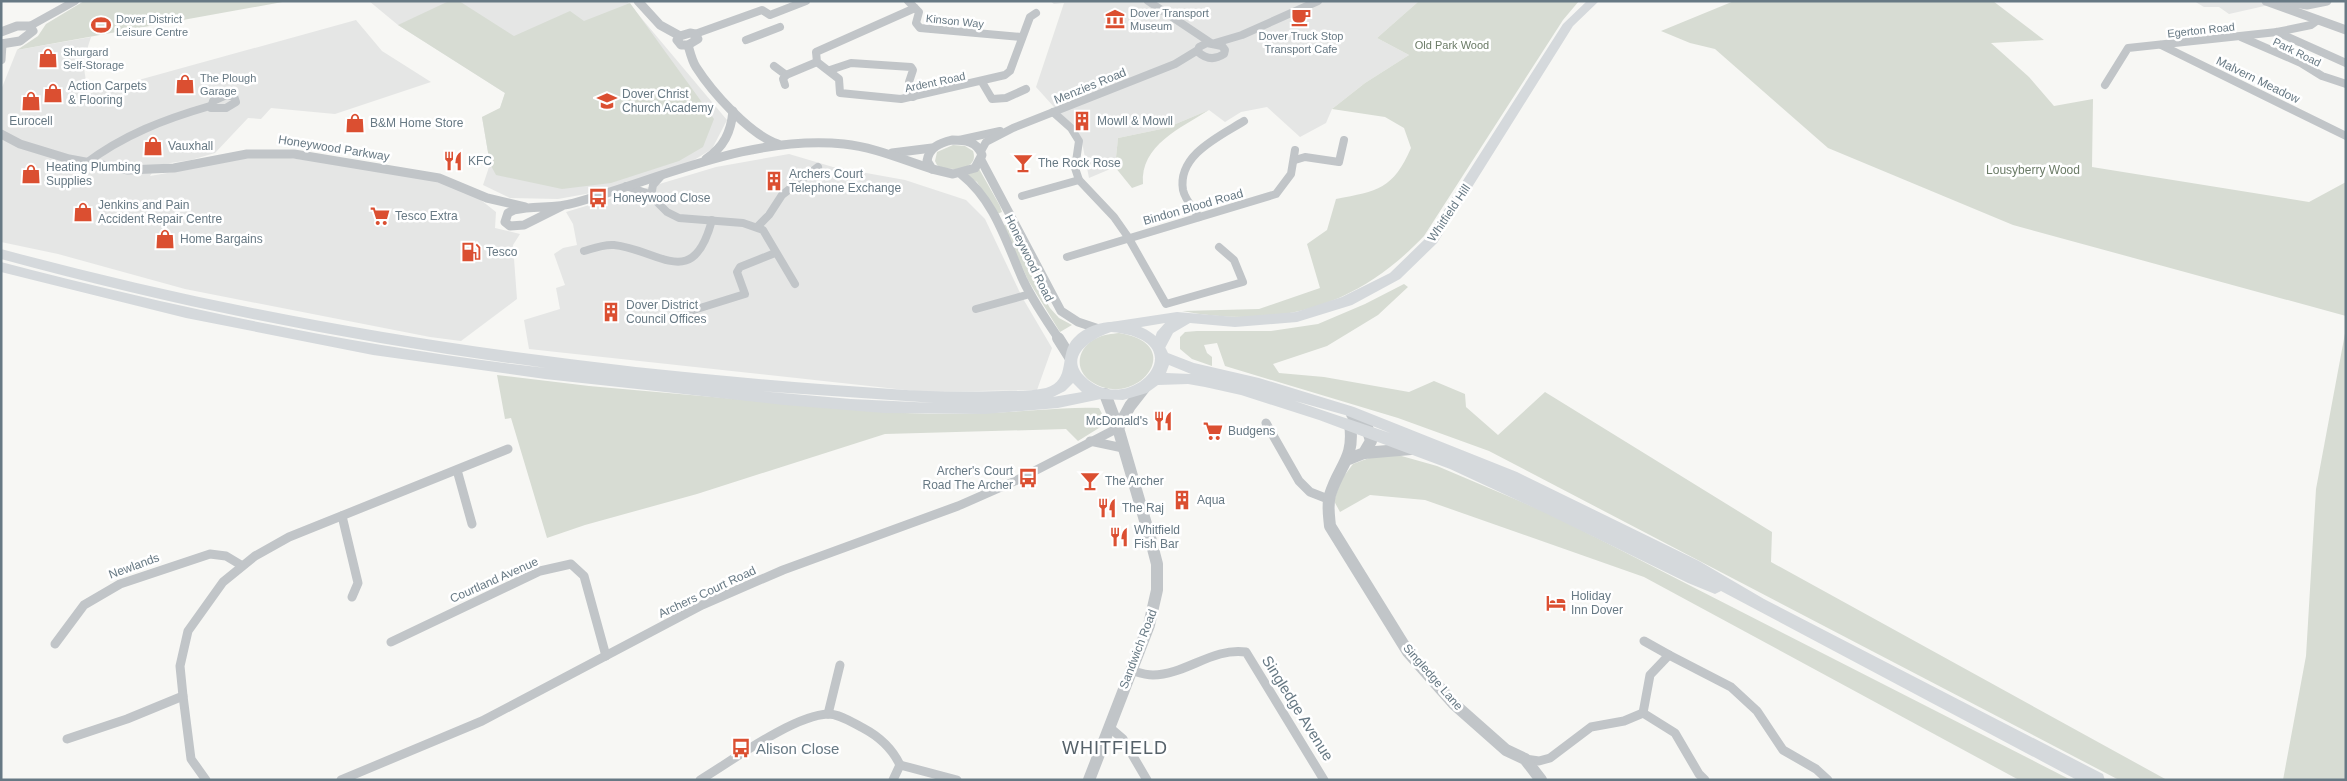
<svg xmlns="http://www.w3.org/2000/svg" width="2347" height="781" viewBox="0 0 2347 781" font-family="Arial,sans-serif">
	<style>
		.built { fill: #e5e6e5 }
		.green { fill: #d7dcd3 }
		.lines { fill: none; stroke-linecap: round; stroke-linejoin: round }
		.minor-far1 { stroke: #c1c5c8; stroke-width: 8 }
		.minor { stroke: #c1c5c8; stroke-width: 9 }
		.tertiary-far1 { stroke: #c1c5c8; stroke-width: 9 }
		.tertiary { stroke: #c1c5c8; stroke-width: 12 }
		.primary { fill: #d5d9dc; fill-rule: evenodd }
		.trunk { fill: #d5d9dc; fill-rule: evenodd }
		.labels { text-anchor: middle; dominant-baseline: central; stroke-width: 5; stroke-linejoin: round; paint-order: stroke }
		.far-poi-label { font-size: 11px; fill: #677984; stroke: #fff; text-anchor: start }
		.far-street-label { font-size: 11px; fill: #677984; stroke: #fff }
		.far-park-label { font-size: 11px; fill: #6b7b66; stroke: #fff }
		.street-label { font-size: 12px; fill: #677984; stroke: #fff }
		.poi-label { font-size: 12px; fill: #677984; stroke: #fff; text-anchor: start }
		.park-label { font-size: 12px; fill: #6b7b66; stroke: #fff }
		.near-street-label { font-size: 15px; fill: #677984; stroke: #fff }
		.near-poi-label { font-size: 15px; fill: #677984; stroke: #fff; text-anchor: start }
		.near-quarter-label { font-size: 18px; letter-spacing: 1px; fill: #556169; stroke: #fff }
	</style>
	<rect width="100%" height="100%" fill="#f7f7f4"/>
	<g class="built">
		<polygon points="369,1 627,1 727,120 712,149 686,165 608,190 558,199 510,198 483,185 490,164 482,117 500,108 505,93 398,25"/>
		<polygon points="1050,1 1419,1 1377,38 1409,55 1365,83 1332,109 1326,123 1300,137 1267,107 1241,112 1225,122 1209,110 1166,128 1118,138 1115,167 1089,178 1081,137 1036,87 1064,3 1054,4"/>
		<polygon points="2194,1 2260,1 2269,5 2229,14 2219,7 2204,7"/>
		<polygon points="356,20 382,51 431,82 335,114 271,108 261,119 248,118 215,153 191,160 157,165 150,176 196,168 243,152 410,173 467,189 496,212 495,228 520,234 513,245 517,299 461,341 430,337 185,289 58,254 1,242 1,90 17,50 91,37 83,62 88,94"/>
		<polygon points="789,154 833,167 905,180 966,200 985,219 1022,297 1052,348 1037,390 924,392 529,349 524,320 560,309 556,288 565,285 554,254 563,248 577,245 573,224 566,212 716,167"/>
	</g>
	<g class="green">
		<polygon points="84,1 288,1 17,50 38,36 46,24"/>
		<polygon points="449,1 459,1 514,36 570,11 584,21 630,3 714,119 703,147 679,161 611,183 562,189 496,175 490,164 482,117 500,108 505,93 398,25"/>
		<path d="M1419,1H1579L1563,20L1424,236C1356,308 1278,329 1182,311L1259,309L1320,288L1307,244L1327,230L1336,199C1378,191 1393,189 1411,148L1404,128L1385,117L1332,109L1365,83L1409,55L1377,38Z"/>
		<polygon points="1734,1 1993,1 2044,40 1991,43 2029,77 2054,106 2093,99 2092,167 2309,202 2346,182 2346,316 2013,225 1828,148 1715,49 1690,43 1661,31"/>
		<path d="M1209,110C1181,128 1140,145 1143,184L1132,188L1115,167L1118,138L1166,128Z"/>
		<path d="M953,145L965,146L973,151C980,171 948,172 937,165L935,161L937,152Z"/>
		<polygon points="978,167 1000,206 1002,212 997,214 977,182 965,174"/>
		<polygon points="1009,224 1033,278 1050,308 1059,318 1072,325 1060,332 1028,280 1003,225"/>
		<polygon points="1404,284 1408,287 1378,315 1327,346 1273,364 1279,373 1324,377 1409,392 1434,381 1465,394 1466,407 1498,435 1545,392 1772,532 1771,562 2167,780 2119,780 1489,451 1398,418 1225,366 1217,343 1204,345 1207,353 1212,357 1212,366 1192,359 1180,349 1180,337 1185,332 1197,331 1271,331 1318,324 1365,304"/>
		<polygon points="2346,328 2346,780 2283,780 2306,656 2316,489"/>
		<path d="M1119,333C1190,344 1136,411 1092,382C1073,370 1077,347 1097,338C1104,334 1112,334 1119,333Z"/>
		<path d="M497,375L589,386L882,412C933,415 986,414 1038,410C1059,409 1078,407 1099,408L1107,423L1078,441L1066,429L885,434L697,494L585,525L547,538L511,418L505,419Z"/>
		<polygon points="1377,455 1398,455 1437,466 1550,514 2071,780 2019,780 1644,577 1425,500 1370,495 1340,512 1334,501 1341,480 1353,464"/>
	</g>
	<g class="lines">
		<g class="minor-far1">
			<polyline points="908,1 919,12 916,23 920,28 1022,37"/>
			<polyline points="1148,1 1211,43"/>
			<polyline points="915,8 816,52 817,62 839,79 840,93 901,99 1005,75 1010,71 1030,17 1036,13"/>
			<polyline points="30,26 75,1"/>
			<polyline points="2277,32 2346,63"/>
			<polyline points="695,34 762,10 770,15 806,1"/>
			<polyline points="2241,37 2301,63 2322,76 2346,84"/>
			<polyline points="746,40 780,27"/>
			<path d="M1207,43L1222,46L1225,50L1224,54C1215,60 1206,59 1198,52L1199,47Z"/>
			<polyline points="1215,43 1242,35 1318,1"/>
			<polyline points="2161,45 2346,136"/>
			<polyline points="774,66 786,75 783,79 785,85"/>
			<polyline points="830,70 851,63 911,67 913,70 909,82 913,97"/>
			<polyline points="786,75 817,62"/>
			<polyline points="982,82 992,99 1006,98 1026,89"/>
			<polyline points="2105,85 2128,48 2277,32 2311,25 2318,20"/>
			<polygon points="224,96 234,96 236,102 226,108 211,108 213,101"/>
			<polyline points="1053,112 1071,128 1079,141 1075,168 1079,180 1114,217 1128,237 1166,304 1243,282 1234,260 1219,247"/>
			<polyline points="959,140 1000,131"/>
			<polyline points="981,151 986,142 1013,128 1175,64 1198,50"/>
			<polyline points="1295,160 1305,157 1339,162 1344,140"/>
			<path d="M85,164C123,135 165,119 210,106"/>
			<polyline points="626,186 649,194 667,212 679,218 743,223 763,230 795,284"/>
			<polyline points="651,196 653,185 662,175"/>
			<polyline points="1022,196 1079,180"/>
			<path d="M1199,217C1194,209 1185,200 1183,190C1177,155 1220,136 1244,121"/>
			<polyline points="757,227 769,215 782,195 818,167"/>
			<path d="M584,251C594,248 604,244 614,245C660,250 693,292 712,220"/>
			<polyline points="1067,257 1276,194 1291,174 1295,150"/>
			<polyline points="976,309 1030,294"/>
			<polyline points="684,313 745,294 737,272 740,267 775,253"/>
		</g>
		<g class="minor">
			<polyline points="1266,423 1299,481 1310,492 1328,499"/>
			<polyline points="1090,441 1123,448"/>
			<polyline points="457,470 472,524"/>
			<polyline points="342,516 358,583 352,597"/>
			<polyline points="391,642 540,571 571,564 584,576 606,656"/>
			<polyline points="55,644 84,605 120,584 210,554 226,556 241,565"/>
			<polyline points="1669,655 1731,687 1757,711 1783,750 1816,769 1828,780"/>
			<path d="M1130,670C1137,672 1145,675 1153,675C1185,675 1213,647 1246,652L1324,780"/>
			<polyline points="1643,713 1675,733 1699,774 1705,780"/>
			<polyline points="828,714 840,665"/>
			<polyline points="1109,727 1123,739 1147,780"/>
			<polyline points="67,739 127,719 183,696"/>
			<polyline points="1525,759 1539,761 1550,758 1591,727 1624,721 1643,713 1650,675 1669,655 1644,641"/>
			<polyline points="900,765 957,780"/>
			<polyline points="206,780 191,759 183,696 180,666 188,631 223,582 255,556 289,537 508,449"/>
			<polyline points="341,780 482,721 702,605 783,570 958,506 1015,481 1118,428"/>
			<path d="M700,780C730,762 794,715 828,714C840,714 853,723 863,728C880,737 892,748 900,765"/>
			<polyline points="893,780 900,765"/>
		</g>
		<g class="tertiary-far1">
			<polyline points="638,1 660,25 680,36"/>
			<polyline points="2266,1 2346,30"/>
			<polyline points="2281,1 2307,5 2327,1"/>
			<polyline points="1,32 17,26 30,26 33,31 20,41 1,44"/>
			<polygon points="690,33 695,34 698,39 688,45 681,45 677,40 680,36"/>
			<path d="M688,45C690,52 692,61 696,67C712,92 750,135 778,144"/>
			<polyline points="1,60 2,44"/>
			<polyline points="1,134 20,144 69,159 128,170 174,168 247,154 294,154 439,178 487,198 525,207"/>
			<path d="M952,140C965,140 977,141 982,155L975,168L953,174L932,169L927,161C929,147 940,143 952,140Z"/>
			<polyline points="892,153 932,148"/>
			<path d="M706,159C724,147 731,132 733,111"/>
			<polyline points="981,160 1061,311 1078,322 1099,329"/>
			<path d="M961,174C995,201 1006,242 1023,280C1033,301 1046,320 1059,339"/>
			<path d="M562,206L524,225L510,226L505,222L508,213L514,210C534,205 554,209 574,203C663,178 750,135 844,144C874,147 903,160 932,169"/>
		</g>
		<g class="tertiary">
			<polyline points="1058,338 1070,357"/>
			<path d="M1350,424C1355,459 1339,465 1330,495C1327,505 1329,515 1330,526L1408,652L1454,704L1506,750L1525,759L1541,780"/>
			<polyline points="1118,428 1130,406 1144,388"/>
			<polyline points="1364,453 1411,449"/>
			<polyline points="1349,459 1364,453 1371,441 1367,427 1352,414"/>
			<polyline points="1089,780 1149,625 1157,590 1157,564 1151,541 1118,428 1105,394"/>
		</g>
		<polygon class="primary" points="1587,1 1599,1 1573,26 1437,243 1400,279 1352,305 1297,322 1235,327 1190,323 1173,333 1164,350 1154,350 1152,346 1157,332 1165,323 1111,332 1106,331 1104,327 1106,323 1111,322 1177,312 1235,317 1296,312 1342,297 1390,273 1427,237 1563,24"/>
		<path class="trunk" d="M1,249C293,328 590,370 892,389C929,392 966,392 1003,391C1017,391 1032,391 1046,388C1072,380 1058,354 1074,338C1100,311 1154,319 1168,353L1194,363L1259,378L1354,407L1517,472L1699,561L1764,599L2103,774L2105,780H2077L1721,591L1715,594L1688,583L1545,513L1450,469L1319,420L1241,395L1205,387L1188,384L1158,385L1147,393L1123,400L1101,399L1058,408L985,414L884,413L784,405L545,379L373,355L186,318L1,272V262C181,309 362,347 546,368C362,344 180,308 1,259ZM1111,332C1203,340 1129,420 1085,377C1063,356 1093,338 1111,332ZM1169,365L1191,374L1166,373ZM1073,383L1082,392L1053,397L1065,391ZM760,391L935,403L851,399ZM1295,401L1345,415L1390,433Z"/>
	</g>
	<defs>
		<symbol id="cafe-bare" viewBox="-9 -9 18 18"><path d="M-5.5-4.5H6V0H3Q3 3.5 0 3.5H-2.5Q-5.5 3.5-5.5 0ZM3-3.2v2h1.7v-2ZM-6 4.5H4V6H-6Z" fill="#db4f31" stroke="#fff" stroke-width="2.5" paint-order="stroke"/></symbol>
		<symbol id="museum-bare" viewBox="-9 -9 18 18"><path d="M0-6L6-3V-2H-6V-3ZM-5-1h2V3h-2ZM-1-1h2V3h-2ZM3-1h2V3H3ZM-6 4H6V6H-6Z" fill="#db4f31" stroke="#fff" stroke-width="2.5" paint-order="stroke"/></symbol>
		<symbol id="stadium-bare" viewBox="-9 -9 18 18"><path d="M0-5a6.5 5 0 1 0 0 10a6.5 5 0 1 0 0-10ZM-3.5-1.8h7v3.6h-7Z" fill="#db4f31" stroke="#fff" stroke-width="2.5" paint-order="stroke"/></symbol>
		<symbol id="shop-bare" viewBox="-9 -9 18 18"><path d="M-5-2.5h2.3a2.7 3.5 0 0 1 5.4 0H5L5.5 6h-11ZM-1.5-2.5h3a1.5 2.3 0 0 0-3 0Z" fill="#db4f31" stroke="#fff" stroke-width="2.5" paint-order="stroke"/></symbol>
		<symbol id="school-bare" viewBox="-9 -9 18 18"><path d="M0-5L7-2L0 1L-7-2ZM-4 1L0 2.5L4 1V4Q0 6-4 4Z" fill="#db4f31" stroke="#fff" stroke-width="2.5" paint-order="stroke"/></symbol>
		<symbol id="building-bare" viewBox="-9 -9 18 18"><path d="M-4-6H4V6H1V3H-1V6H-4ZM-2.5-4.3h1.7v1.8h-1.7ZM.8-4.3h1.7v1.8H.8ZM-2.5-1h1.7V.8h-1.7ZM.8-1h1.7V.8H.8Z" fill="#db4f31" stroke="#fff" stroke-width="2.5" paint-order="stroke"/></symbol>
		<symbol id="restaurant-bare" viewBox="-9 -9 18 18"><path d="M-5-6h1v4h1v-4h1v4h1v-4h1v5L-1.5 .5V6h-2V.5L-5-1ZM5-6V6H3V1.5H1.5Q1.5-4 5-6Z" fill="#db4f31" stroke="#fff" stroke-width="2.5" paint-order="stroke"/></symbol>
		<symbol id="bar-bare" viewBox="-9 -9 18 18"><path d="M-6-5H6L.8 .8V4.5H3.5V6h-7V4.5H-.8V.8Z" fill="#db4f31" stroke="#fff" stroke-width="2.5" paint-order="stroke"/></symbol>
		<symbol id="bus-bare" viewBox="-9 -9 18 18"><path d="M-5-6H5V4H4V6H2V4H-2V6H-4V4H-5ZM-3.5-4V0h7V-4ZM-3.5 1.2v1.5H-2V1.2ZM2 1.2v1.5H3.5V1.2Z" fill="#db4f31" stroke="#fff" stroke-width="2.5" paint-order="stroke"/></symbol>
		<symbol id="supermarket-bare" viewBox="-9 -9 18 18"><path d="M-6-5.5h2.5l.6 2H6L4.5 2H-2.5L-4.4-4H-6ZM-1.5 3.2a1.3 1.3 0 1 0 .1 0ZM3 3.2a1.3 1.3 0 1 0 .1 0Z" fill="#db4f31" stroke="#fff" stroke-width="2.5" paint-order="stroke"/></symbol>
		<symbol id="fuel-bare" viewBox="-9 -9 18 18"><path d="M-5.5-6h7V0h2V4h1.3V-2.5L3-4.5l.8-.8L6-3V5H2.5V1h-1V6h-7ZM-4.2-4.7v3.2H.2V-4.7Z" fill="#db4f31" stroke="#fff" stroke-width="2.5" paint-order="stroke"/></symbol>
		<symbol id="hotel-bare" viewBox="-9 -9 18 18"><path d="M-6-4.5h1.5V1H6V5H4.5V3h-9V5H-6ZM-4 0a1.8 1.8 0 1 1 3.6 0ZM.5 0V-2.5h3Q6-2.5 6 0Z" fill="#db4f31" stroke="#fff" stroke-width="2.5" paint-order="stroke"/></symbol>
	</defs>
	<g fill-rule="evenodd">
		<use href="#cafe-bare" x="1287" y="3" width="28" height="28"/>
		<use href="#museum-bare" x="1101" y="5" width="28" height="28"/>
		<use href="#stadium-bare" x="87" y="11" width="28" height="28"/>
		<use href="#shop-bare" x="34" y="44" width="28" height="28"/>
		<use href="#shop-bare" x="171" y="70" width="28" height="28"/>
		<use href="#shop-bare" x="39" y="79" width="28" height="28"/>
		<use href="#shop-bare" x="17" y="87" width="28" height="28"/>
		<use href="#school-bare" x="593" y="87" width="28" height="28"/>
		<use href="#building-bare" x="1068" y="107" width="28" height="28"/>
		<use href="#shop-bare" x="341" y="109" width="28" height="28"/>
		<use href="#shop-bare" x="139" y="132" width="28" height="28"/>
		<use href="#restaurant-bare" x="439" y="147" width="28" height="28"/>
		<use href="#bar-bare" x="1009" y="149" width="28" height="28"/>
		<use href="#shop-bare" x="17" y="160" width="28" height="28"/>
		<use href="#building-bare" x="760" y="167" width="28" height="28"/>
		<use href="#bus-bare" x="584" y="184" width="28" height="28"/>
		<use href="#shop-bare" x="69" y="198" width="28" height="28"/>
		<use href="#supermarket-bare" x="366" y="202" width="28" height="28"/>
		<use href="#shop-bare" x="151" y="225" width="28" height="28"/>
		<use href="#fuel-bare" x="457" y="238" width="28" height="28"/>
		<use href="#building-bare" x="597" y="298" width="28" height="28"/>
		<use href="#restaurant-bare" x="1149" y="407" width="28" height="28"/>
		<use href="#supermarket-bare" x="1199" y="417" width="28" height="28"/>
		<use href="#bus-bare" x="1014" y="464" width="28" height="28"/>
		<use href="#bar-bare" x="1076" y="467" width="28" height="28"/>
		<use href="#building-bare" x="1168" y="486" width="28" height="28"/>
		<use href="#restaurant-bare" x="1093" y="494" width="28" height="28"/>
		<use href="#restaurant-bare" x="1105" y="523" width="28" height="28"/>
		<use href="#hotel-bare" x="1542" y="589" width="28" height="28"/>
		<use href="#bus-bare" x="727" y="734" width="28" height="28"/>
	</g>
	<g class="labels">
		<g class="far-poi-label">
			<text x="1130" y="13">Dover Transport<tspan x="1130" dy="13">Museum</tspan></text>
			<text x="116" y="19">Dover District<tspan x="116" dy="13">Leisure Centre</tspan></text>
			<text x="1301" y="36" text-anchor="middle">Dover Truck Stop<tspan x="1301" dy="13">Transport Cafe</tspan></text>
			<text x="63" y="52">Shurgard<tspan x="63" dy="13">Self-Storage</tspan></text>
			<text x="200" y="78">The Plough<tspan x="200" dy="13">Garage</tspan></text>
		</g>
		<g class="far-street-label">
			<text transform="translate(955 21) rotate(6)">Kinson Way</text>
			<text transform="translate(2201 30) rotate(-6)">Egerton Road</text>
			<text transform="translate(2297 52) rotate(26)">Park Road</text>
			<text transform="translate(935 82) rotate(-12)">Ardent Road</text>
		</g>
		<g class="far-park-label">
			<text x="1452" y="45">Old Park Wood</text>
		</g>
		<g class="street-label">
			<text transform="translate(2258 80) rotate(26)">Malvern Meadow</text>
			<text transform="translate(1090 86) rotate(-22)">Menzies Road</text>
			<text transform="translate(334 148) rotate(9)">Honeywood Parkway</text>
			<text transform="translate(1193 207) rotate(-16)">Bindon Blood Road</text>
			<text transform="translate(1449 213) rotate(-56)">Whitfield Hill</text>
			<text transform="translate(1029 258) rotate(64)">Honeywood Road</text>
			<text transform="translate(134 566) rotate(-20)">Newlands</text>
			<text transform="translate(494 580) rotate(-24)">Courtland Avenue</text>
			<text transform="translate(707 592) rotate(-25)">Archers Court Road</text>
			<text transform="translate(1138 649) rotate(-69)">Sandwich Road</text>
			<text transform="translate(1433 677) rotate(49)">Singledge Lane</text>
		</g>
		<g class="poi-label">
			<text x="68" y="86">Action Carpets<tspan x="68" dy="14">&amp; Flooring</tspan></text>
			<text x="622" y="94">Dover Christ<tspan x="622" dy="14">Church Academy</tspan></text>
			<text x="31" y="121" text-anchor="middle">Eurocell</text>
			<text x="1097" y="121">Mowll &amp; Mowll</text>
			<text x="370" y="123">B&amp;M Home Store</text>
			<text x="168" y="146">Vauxhall</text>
			<text x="468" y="161">KFC</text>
			<text x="1038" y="163">The Rock Rose</text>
			<text x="46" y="167">Heating Plumbing<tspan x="46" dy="14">Supplies</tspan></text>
			<text x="789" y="174">Archers Court<tspan x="789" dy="14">Telephone Exchange</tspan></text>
			<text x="613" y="198">Honeywood Close</text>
			<text x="98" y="205">Jenkins and Pain<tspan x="98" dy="14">Accident Repair Centre</tspan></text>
			<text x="395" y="216">Tesco Extra</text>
			<text x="180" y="239">Home Bargains</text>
			<text x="486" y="252">Tesco</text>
			<text x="626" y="305">Dover District<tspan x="626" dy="14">Council Offices</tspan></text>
			<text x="1148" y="421" text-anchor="end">McDonald's</text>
			<text x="1228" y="431">Budgens</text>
			<text x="1013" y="471" text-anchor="end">Archer's Court<tspan x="1013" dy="14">Road The Archer</tspan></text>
			<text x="1105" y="481">The Archer</text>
			<text x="1197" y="500">Aqua</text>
			<text x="1122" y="508">The Raj</text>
			<text x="1134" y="530">Whitfield<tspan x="1134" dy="14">Fish Bar</tspan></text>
			<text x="1571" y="596">Holiday<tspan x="1571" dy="14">Inn Dover</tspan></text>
		</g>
		<g class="park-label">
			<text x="2033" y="170">Lousyberry Wood</text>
		</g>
		<g class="near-street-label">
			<text transform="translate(1298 708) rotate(58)">Singledge Avenue</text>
		</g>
		<g class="near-poi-label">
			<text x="756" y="748">Alison Close</text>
		</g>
		<g class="near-quarter-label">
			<text x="1115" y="748">WHITFIELD</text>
		</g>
	</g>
	<rect width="2347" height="781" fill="none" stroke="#677984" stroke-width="5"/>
</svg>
